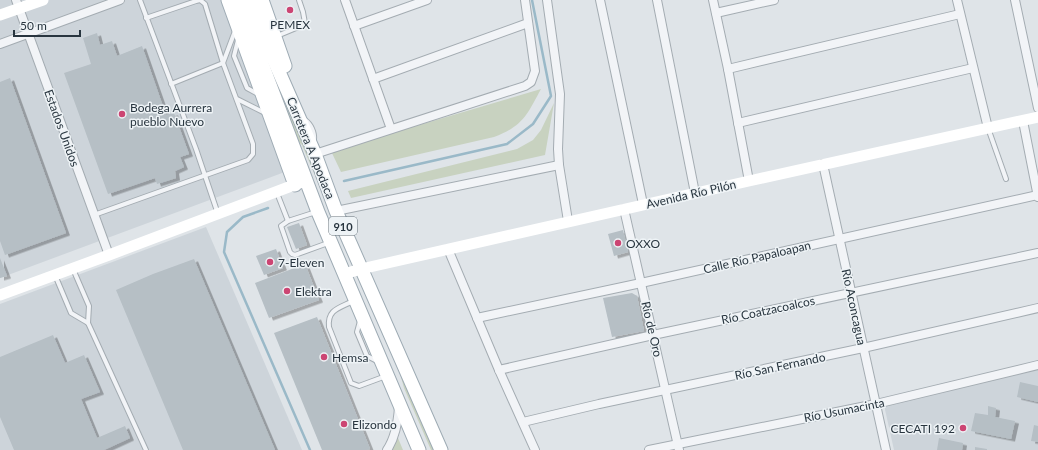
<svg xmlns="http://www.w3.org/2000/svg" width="1038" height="450" viewBox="0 0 1038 450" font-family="Lato,sans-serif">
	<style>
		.built { fill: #cdd4da }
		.green { fill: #c8d2c0 }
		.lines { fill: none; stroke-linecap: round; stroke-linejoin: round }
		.stream { stroke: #9ab9c8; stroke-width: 2.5 }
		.building { fill: #b6bfc5; filter: url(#shadow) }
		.lane-casing { stroke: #a4acb2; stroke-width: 6 }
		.street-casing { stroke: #a4acb2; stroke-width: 10 }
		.primary-casing { stroke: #9eabb4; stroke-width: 15 }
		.lane { stroke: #f2f4f7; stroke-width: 4 }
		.street { stroke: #f2f4f7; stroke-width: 8 }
		.secondary { stroke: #fff; stroke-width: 11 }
		.primary { stroke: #fff; stroke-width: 13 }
		.poi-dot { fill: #cc4573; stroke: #eef3f6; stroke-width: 1.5 }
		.labels { text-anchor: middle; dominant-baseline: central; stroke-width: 3; stroke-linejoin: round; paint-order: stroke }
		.shield { fill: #eef3f6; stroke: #636e76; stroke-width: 1 }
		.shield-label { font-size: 11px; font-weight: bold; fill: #28353f }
		.poi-label { font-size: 12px; fill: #28353f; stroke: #eef3f6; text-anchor: start }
		.street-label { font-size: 12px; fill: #28353f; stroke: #eef3f6 }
	</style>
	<defs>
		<filter id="shadow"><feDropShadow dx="4" dy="2.5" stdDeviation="0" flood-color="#0004"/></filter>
	</defs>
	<rect width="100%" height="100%" fill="#dfe4e8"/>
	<g class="built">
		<polygon points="0,0 227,0 290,170 0,278"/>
		<polygon points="206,227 302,450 0,450 0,304"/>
		<polygon points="1038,370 1038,450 894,450 884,405"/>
	</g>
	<g class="green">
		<polygon points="245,0 292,118 349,250 348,252 302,145 294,137"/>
		<path d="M541,89C527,115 523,126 494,137L341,172L331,151Z"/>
		<polygon points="554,103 545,155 351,198 348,191 517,149 533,140 541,130"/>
		<polygon points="398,366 437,450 431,450 404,388"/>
		<polygon points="398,438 403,450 392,450"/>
	</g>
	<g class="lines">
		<g class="stream">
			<polyline points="344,181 507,144 533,124 551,96 532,0"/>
			<polyline points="268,208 243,217 227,232 224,252 310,450"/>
		</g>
	</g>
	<g class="building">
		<polygon points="97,33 100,45 112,41 117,56 142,46 166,115 174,113 189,154 180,157 184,167 175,171 176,178 157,184 155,178 108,194 64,73 91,64 83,38"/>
		<polygon points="10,78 66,233 5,255 0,241 0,82"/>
		<polygon points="299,223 307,245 296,249 287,227"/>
		<polygon points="623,230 628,252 614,256 608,234"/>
		<polygon points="276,249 283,268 264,275 256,256"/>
		<polygon points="0,258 7,276 0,278"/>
		<polygon points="194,259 275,450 183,450 116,290 153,274"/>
		<polygon points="305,264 319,300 269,318 255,283"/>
		<polygon points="632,293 637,296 644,331 612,337 603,298"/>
		<polygon points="317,317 370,449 366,450 322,450 274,333"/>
		<polygon points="53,335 65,363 84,355 100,392 81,399 97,438 125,426 130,438 104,450 14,450 0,417 0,357"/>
		<polygon points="1020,382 1038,386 1038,402 1017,397"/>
		<polygon points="988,406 996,408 995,417 1015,421 1011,439 971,431 975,413 988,415"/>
		<polygon points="1034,425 1038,426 1038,442 1031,441"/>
		<polygon points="939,438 963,443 962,450 937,450"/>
		<polygon points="975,447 987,449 987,450 975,450"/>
	</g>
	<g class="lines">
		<defs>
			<g id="lane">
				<polyline points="140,0 196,149 218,214"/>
				<polyline points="277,36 301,26 305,23 303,12 299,0"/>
				<polyline points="238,40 234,56 247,88 258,94"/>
				<polyline points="171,84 223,63 235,31"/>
				<polyline points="237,99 265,113"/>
				<path d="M305,120C311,124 315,133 314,140"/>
				<polyline points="988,128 1006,179"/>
				<polyline points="277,193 288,221"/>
				<polyline points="316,212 288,221 281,226 290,252 292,254 295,255 328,243"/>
				<polyline points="94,215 248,160 253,154 253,144 223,63 205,4 200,0 196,1 146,18"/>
				<polyline points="73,269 89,306 88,323 146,450"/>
				<polyline points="55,275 71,313 88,323"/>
				<path d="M353,301C340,308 327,309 329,327L351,383L359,386L386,376"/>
				<polyline points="360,321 357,332 367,356 377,361"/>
			</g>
			<g id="street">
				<polyline points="16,0 109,255"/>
				<polyline points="345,0 391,129"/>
				<polyline points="547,0 560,94 558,149 559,165 568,221"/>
				<polyline points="600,0 643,204"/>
				<polyline points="657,0 695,193"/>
				<polyline points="713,0 728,69 749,181"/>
				<polyline points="957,0 988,128"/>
				<polyline points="1015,0 1038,108"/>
				<polyline points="716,13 774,0"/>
				<polyline points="354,26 427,0"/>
				<polyline points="0,44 120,0"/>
				<polyline points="728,69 960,14"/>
				<polyline points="373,79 528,23"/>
				<polyline points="1023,121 1038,197"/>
				<polyline points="738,123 973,68"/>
				<polyline points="315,154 525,86 531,82 535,71 525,0"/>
				<polyline points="823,164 886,450"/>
				<polyline points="624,209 679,450"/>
				<polyline points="336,211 559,165"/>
				<polyline points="448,249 499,370 535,450"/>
				<polyline points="477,318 641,283 1038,195"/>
				<polyline points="499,370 653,335 1038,253"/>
				<polyline points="523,422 599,404 863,348 1038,308"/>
				<path d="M387,450C395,438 398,422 399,407"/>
				<polyline points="649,450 876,404 1038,365"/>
			</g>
			<g id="primary">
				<polyline points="228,0 295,185"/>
				<polyline points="238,0 318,212 419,450"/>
				<polyline points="250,0 262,33 315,154 336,211 441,450"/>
				<polyline points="262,0 285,66"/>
			</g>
		</defs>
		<use href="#lane" class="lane-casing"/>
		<use href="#street" class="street-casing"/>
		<use href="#primary" class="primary-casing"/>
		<use href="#lane" class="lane"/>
		<use href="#street" class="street"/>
		<g class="secondary">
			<polyline points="0,15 43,0"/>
			<polyline points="344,274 361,269 749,181 1038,117"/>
			<polyline points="0,295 109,255 302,182"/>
		</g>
		<use href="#primary" class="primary"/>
	</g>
	<g class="poi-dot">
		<circle cx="290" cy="10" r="4"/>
		<circle cx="122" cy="114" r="4"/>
		<circle cx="618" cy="243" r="4"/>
		<circle cx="270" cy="262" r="4"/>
		<circle cx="287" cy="291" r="4"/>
		<circle cx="324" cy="357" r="4"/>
		<circle cx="344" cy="424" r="4"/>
		<circle cx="963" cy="428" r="4"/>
	</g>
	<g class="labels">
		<rect class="shield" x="329" y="217" width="28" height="18" rx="3"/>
		<g class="shield-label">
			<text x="343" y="226">910</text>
		</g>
		<g class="poi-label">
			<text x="290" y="24" text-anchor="middle">PEMEX</text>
			<text x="130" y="107">Bodega Aurrera<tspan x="130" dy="14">pueblo Nuevo</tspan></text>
			<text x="626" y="243">OXXO</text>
			<text x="278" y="262">7-Eleven</text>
			<text x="295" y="291">Elektra</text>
			<text x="332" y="357">Hemsa</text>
			<text x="352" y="424">Elizondo</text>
			<text x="955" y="428" text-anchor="end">CECATI 192</text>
		</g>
		<g class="street-label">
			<text transform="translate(62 128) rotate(70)">Estados Unidos</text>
			<text transform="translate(311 148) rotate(68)">Carretera A Apodaca</text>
			<text transform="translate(691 194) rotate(-13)">Avenida Río Pilón</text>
			<text transform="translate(757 257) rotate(-13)">Calle Río Papaloapan</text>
			<text transform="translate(854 307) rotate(78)">Río Aconcagua</text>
			<text transform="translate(768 310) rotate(-12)">Río Coatzacoalcos</text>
			<text transform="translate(652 329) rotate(77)">Río de Oro</text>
			<text transform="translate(780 366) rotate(-12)">Río San Fernando</text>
			<text transform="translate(844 410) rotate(-11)">Río Usumacinta</text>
		</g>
	</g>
	<path d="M14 30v6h66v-6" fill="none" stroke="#28353f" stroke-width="2"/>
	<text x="20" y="30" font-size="12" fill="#28353f" stroke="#eef3f6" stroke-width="3" paint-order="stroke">50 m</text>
</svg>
